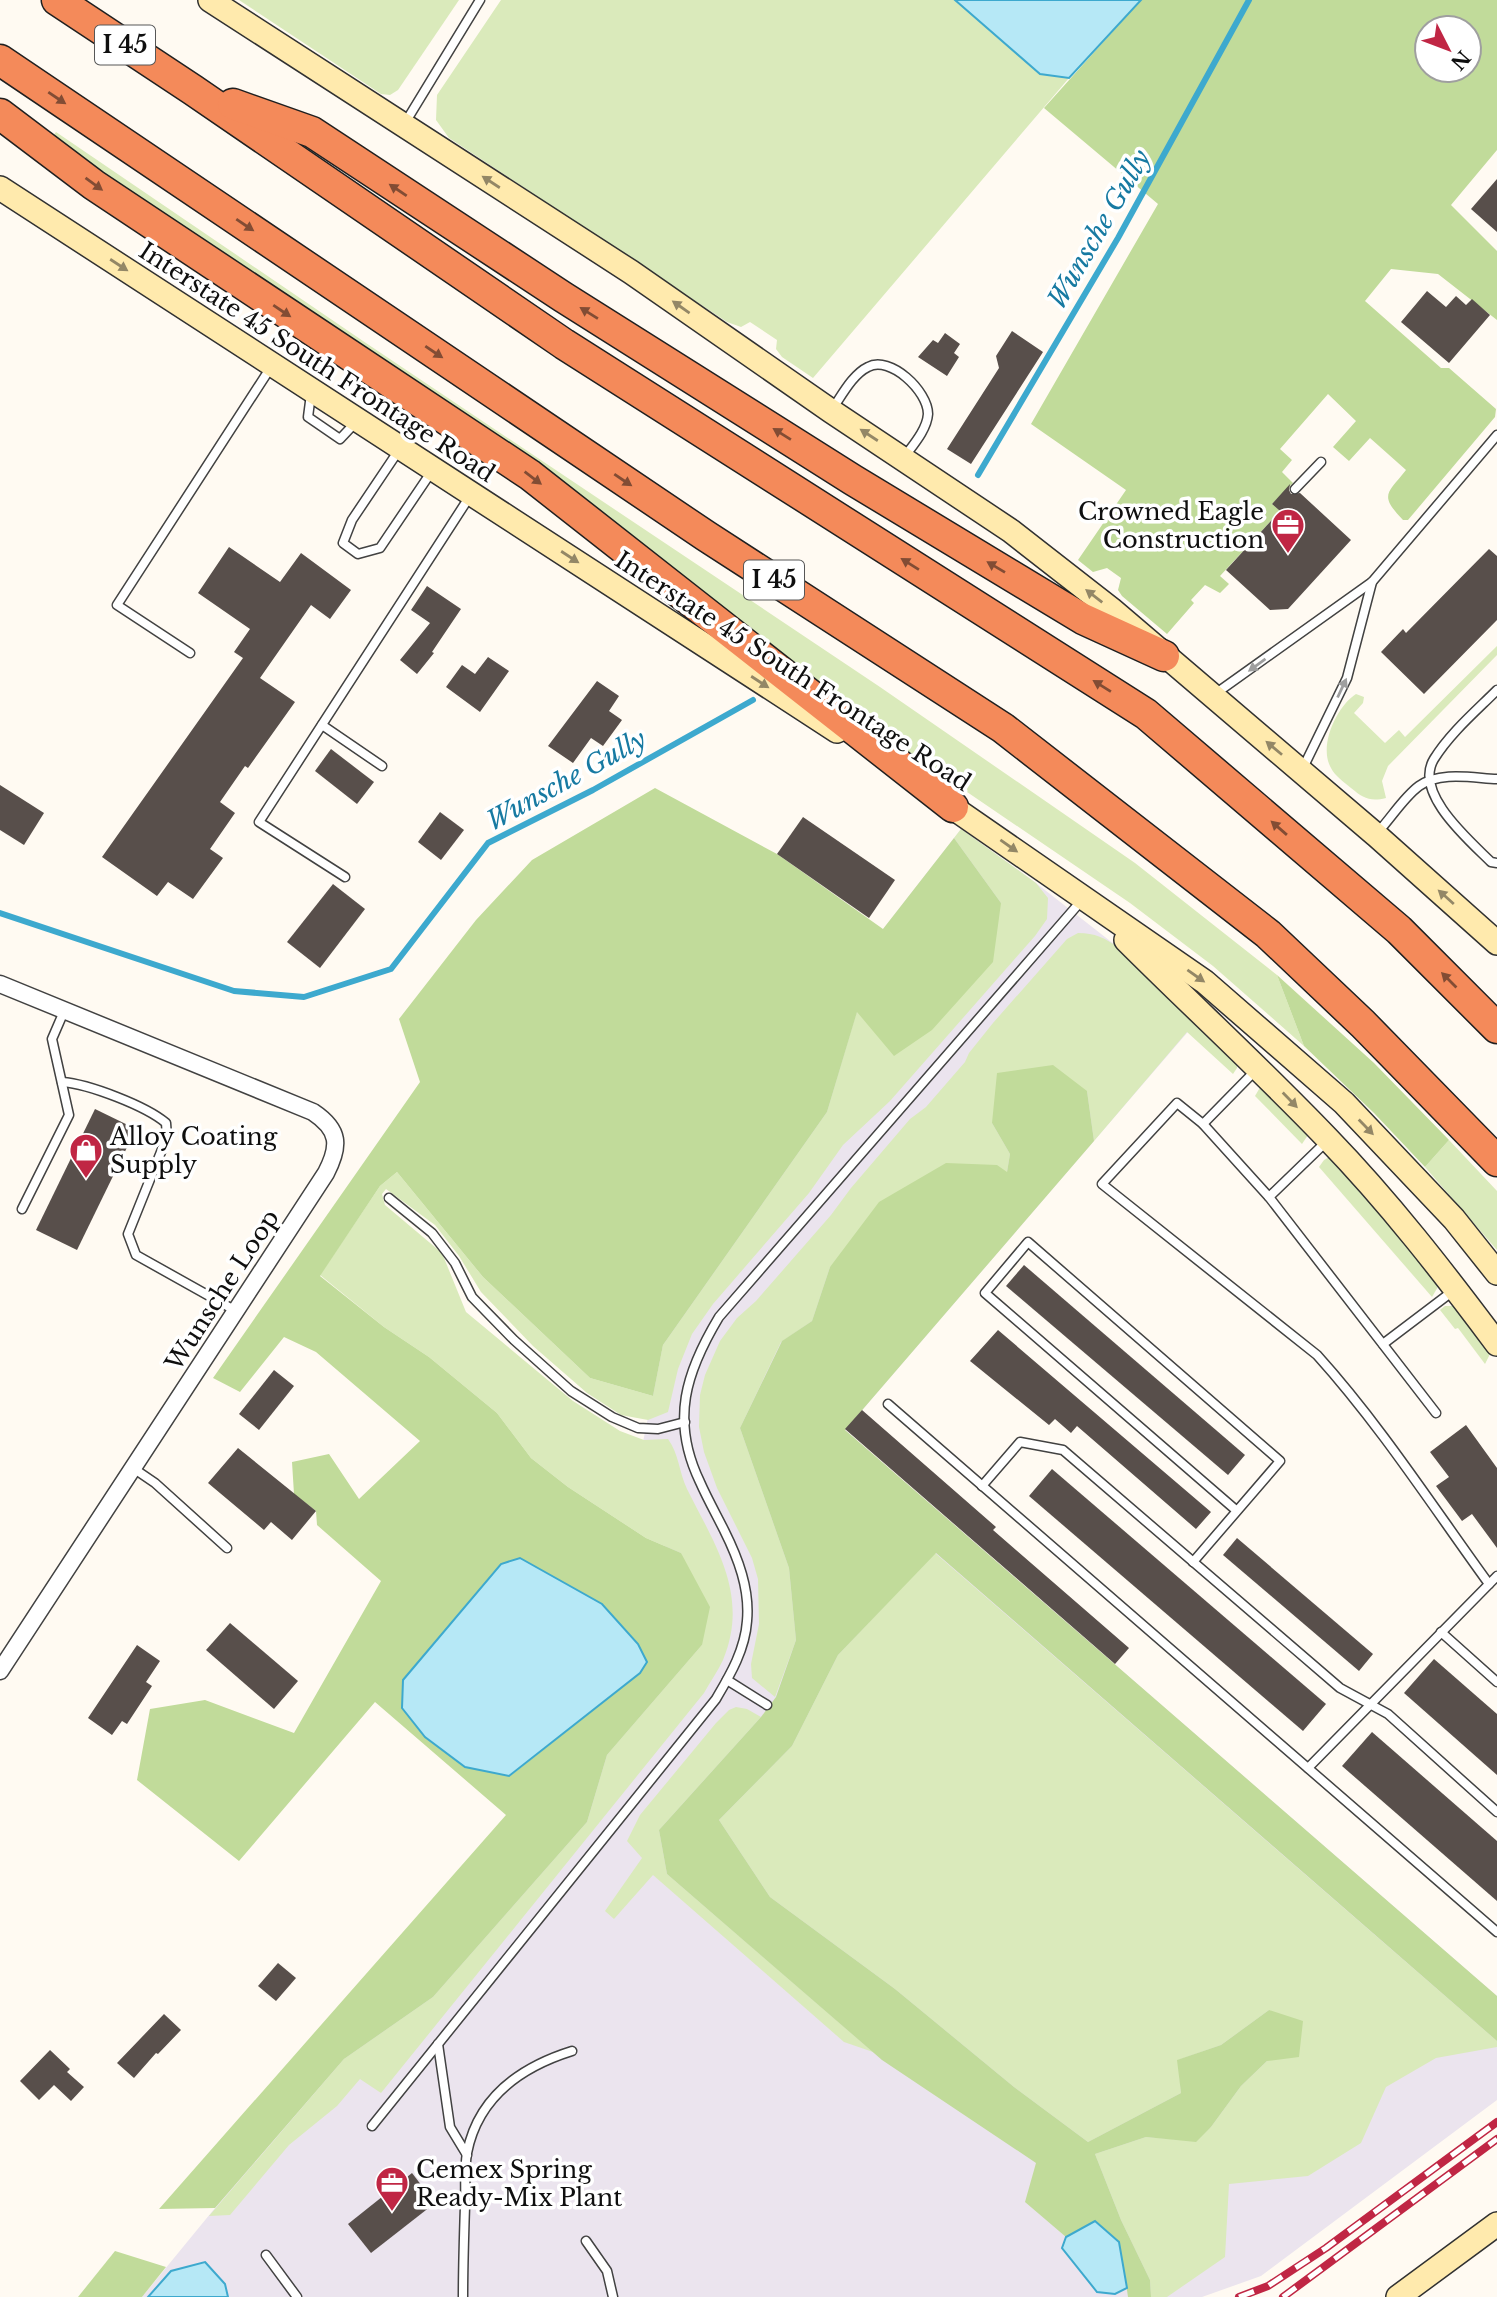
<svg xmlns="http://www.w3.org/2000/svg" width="1497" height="2297" viewBox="0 0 1497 2297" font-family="'Libre Baskerville',serif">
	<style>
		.industrial { fill: #ebe4ee }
		.green { fill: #daeabb }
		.forest { fill: #c1db9a; fill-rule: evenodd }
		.water { fill: #b6e8f6; stroke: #3da9ce; stroke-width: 2 }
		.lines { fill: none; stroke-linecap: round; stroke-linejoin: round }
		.stream { stroke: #3da9ce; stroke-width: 6 }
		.building { fill: #584f4b }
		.service-casing { stroke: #424242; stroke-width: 11 }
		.minor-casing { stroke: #424242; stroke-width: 19 }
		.secondary-casing { stroke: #313131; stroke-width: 26 }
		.motorway-casing { stroke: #202020; stroke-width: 33 }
		.service { stroke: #fff; stroke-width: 8 }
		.minor { stroke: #fff; stroke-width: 16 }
		.secondary { stroke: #ffeaad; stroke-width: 23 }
		.motorway { stroke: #f48a5a; stroke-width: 30 }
		.rail-casing { stroke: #c02644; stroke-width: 8 }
		.rail { stroke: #fff; stroke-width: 5; stroke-dasharray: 16; stroke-linecap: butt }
		.oneway { fill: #824c34 }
		.oneway2 { fill: #938766 }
		.oneway3 { fill: #9f9f9f }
		.labels { text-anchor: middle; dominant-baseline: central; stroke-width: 7; stroke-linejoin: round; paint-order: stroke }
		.shield { fill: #fff; stroke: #575757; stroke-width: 2 }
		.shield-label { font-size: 23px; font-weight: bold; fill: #0f0f0f }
		.street-label { font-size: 24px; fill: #0f0f0f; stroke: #fff }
		.poi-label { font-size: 24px; fill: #0f0f0f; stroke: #fff; text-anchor: start }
		.water-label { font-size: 26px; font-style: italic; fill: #177aa2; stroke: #fff }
	</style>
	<rect width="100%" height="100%" fill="#fffaf2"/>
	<polygon class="industrial" points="961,829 1036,883 1119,948 1199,1019 845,1430 1497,1996 1497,2100 1261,2276 1202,2297 142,2297 215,2208 702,1645 637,1471 663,1345 880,933"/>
	<g class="green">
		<polygon points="239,0 459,0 398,90 390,95 381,94"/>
		<polygon points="501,0 955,0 1040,73 1069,78 813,378 782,357 776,349 777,340 750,322 741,327 727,322 449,138 436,120 437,95"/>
		<polygon points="56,132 363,341 880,687 1135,863 1277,975 1304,1046 1213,966 1130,903 860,719 50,140"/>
		<path d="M1497,646V655L1388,766L1382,781L1386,798C1370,802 1363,798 1351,788C1344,782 1335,776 1331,768C1318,746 1337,706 1356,694L1364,697L1363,703L1354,713L1385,743L1399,730L1405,737Z"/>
		<path d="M961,829L1036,883L1048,898L1047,919L1035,936L890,1101L843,1145L809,1193L713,1304L692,1334L678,1369L668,1412L648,1420L621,1415L587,1393L533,1346L481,1292L459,1256L435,1225L386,1189L382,1194L385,1205L442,1253L466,1312L573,1401L620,1431L644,1440L668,1439C679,1454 679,1472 687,1489C715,1545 750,1595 723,1660C718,1671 710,1682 704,1693L381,2093L360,2079L337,2106L289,2145L230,2215L209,2216L344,2059L433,1997L587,1822L607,1755L702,1645L681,1553L646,1538L568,1487L531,1458L497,1413L429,1357L384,1327L320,1275L380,1186L397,1172L483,1277L590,1378L653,1396L663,1345L827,1112L857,1011L1001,903L954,838Z"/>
		<path d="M1078,933C1095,933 1105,938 1119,948L1238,1060L1237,1068L1233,1074L1187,1032L1094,1141L1087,1091L992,1123L1010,1154L1007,1172L830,1267L812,1321L781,1342L740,1428L789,1568L796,1640L775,1697L752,1678L751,1664L759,1624L758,1579L752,1558L717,1488L704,1452L699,1427L700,1395L705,1375L720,1341L737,1318L756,1301L831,1215L851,1188L910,1119L926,1107L965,1062L969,1053L993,1023L1067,939Z"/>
		<polygon points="1262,1084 1310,1132 1302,1144 1255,1096"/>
		<polygon points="1449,1140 1497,1191 1497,1250 1425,1167"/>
		<polygon points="1331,1156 1337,1157 1439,1285 1432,1297 1319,1167 1324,1160"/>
		<polygon points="1445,1306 1458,1306 1491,1352 1485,1364 1458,1328 1455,1329 1440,1310"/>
		<polygon points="935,1553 1497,2041 1497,2047 1436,2058 1386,2087 1361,2143 1308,2176 1229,2184 1225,2257 1167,2297 1151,2297 1150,2280 1121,2220 1095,2154 1146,2137 1196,2141 1211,2127 1241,2086 1267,2061 1269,2010 1221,2045 1178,2060 1181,2093 1088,2142 1014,2087 895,1989 770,1897 719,1820 792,1746 838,1655"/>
		<polygon points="736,1707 747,1709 761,1717 659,1830 667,1874 873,2052 844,2042 653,1875 614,1919 605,1911 642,1858 627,1841 640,1815 716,1723 729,1710"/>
	</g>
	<g class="forest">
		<path d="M1141,0H1497V150L1451,205L1497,251V320L1438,274L1391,269L1365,301L1441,368H1449L1496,409L1495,417L1408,520H1403C1379,495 1387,494 1406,470L1370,438L1349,461L1333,447L1356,421L1328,394L1280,449L1292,460L1282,472L1293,483L1272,504L1280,511L1220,576L1229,584L1220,593L1205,585L1191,600L1194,603L1167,634L1122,596L1118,590L1121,578L1107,568L1093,572L1078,560L1126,490L1031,424L1158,204L1044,108ZM1427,28H1469V70H1427Z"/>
		<path d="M655,788L777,854L883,929L954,838L1001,903L993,962L932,1030L894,1056L857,1012L827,1112L663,1345L653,1396L590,1378L483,1277L397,1172L380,1186L320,1276L384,1327L429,1357L497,1413L531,1458L568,1487L646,1538L681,1553L710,1607L702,1645L607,1755L587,1822L433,1997L344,2059L215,2208L159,2209L506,1815L375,1702L239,1861L137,1780L150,1709L205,1700L294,1733L381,1581L317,1525L316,1511L294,1494L292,1462L329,1454L359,1499L420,1441L316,1352L284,1337L240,1392L213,1378L420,1082L399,1019L476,920L532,860ZM520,1558L539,1570L647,1661L640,1673L510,1776L403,1680L501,1564Z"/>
		<polygon points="1277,975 1374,1063 1449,1140 1425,1167 1374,1113 1304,1046"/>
		<polygon points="1053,1065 1087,1091 1094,1141 845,1430 1497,1996 1497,2041 936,1553 838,1655 792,1746 719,1820 770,1897 895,1989 1014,2087 1088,2142 1181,2093 1177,2060 1221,2045 1269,2010 1303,2021 1299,2057 1267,2061 1241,2086 1211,2127 1196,2142 1146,2137 1095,2154 1121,2220 1150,2280 1151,2297 1128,2297 1126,2283 1095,2221 1066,2237 1025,2202 1036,2163 882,2060 667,1874 659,1830 761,1717 776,1697 796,1640 789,1568 740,1428 782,1341 812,1321 830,1267 879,1202 946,1163 997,1165 1007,1172 1010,1154 992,1123 997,1073"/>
		<polygon points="115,2251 166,2267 142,2297 78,2297"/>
	</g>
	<g class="water">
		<polygon points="955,0 1141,0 1069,78 1040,74"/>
		<polygon points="520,1558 602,1604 638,1644 647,1662 640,1673 509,1776 465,1767 425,1737 402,1708 403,1680 501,1564"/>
		<polygon points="1095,2221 1119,2242 1127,2288 1115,2294 1097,2292 1062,2248 1066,2237"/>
		<polygon points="205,2262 225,2284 228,2297 148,2297 171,2271"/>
	</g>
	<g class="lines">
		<g class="stream">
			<polyline points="978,475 1118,238 1249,0"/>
			<polyline points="0,913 234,991 304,997 391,969 488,843 593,790 753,700"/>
		</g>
	</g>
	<g class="building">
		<polygon points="1497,179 1497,232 1471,209"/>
		<polygon points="1427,291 1446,307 1456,296 1466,305 1472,299 1490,315 1449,363 1401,322"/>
		<polygon points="1012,331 1043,352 971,464 947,449 999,368 996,356"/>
		<polygon points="945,333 960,344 954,353 959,357 947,376 918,357 933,340 938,343"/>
		<polygon points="1290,484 1289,490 1291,494 1300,493 1351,540 1288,609 1270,610 1226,570 1280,511 1272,504"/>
		<polygon points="229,547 280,582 301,553 351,590 330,619 311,605 260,678 295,702 248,768 245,766 220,802 235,813 210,849 223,858 193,899 168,882 157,896 102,857 243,658 234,652 250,629 198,593"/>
		<polygon points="1489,549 1497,556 1497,620 1424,694 1381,652 1403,629 1406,633"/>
		<polygon points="427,586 461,609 432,652 434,653 417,674 400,660 430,623 411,610"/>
		<polygon points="488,657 509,671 480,712 446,687 462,665 475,674"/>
		<polygon points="597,681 619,696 609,711 622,720 603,746 591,738 573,763 548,746"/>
		<polygon points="331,749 374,782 357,804 315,771"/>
		<polygon points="0,785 44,813 24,845 0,830"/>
		<polygon points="440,812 464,830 441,860 418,842"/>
		<polygon points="803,817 895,880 869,918 777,854"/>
		<polygon points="333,884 365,909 320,968 287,942"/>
		<polygon points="95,1109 136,1129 77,1250 36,1230"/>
		<polygon points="1024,1265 1245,1455 1228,1475 1006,1286"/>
		<polygon points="998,1330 1211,1512 1196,1529 1077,1426 1071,1433 1055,1419 1049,1425 970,1361"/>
		<polygon points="274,1370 294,1386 259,1430 239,1414"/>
		<polygon points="862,1410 996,1527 993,1530 1129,1648 1115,1664 845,1429"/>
		<polygon points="1466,1425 1497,1468 1497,1548 1472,1514 1462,1521 1436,1486 1449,1477 1430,1452"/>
		<polygon points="238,1448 316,1511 292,1540 271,1522 264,1530 208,1483"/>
		<polygon points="1052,1469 1326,1704 1303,1731 1029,1496"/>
		<polygon points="1237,1538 1373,1654 1359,1671 1223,1555"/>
		<polygon points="230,1623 298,1681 274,1709 206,1650"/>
		<polygon points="137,1645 160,1661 146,1682 152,1686 127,1724 122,1721 112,1735 88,1718"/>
		<polygon points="1434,1659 1497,1714 1497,1775 1404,1693"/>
		<polygon points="1372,1732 1497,1841 1497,1901 1342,1766"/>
		<polygon points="278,1963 296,1978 276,2001 258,1986"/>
		<polygon points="164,2014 181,2030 158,2054 156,2053 134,2078 117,2063"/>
		<polygon points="50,2050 70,2069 67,2072 84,2087 71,2101 54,2085 39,2100 20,2081"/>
		<polygon points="412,2173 435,2203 371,2253 348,2224"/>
	</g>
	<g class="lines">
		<defs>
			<g id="service">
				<polyline points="405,123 480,0"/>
				<polyline points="311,394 308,417 340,439 356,422"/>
				<path d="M833,408C842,395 853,374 868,367C890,355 928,391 928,414C927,429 914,444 905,456"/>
				<polyline points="399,450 352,520 343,543 358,554 380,548 432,471"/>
				<polyline points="1295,489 1321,462"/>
				<polyline points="190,653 117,605 271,367"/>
				<path d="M1497,690C1476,711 1450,733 1434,759C1413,793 1470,841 1491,862L1497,863"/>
				<polyline points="1215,694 1372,582 1497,435"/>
				<polyline points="322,725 382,766"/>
				<polyline points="1303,768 1347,678 1372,582"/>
				<path d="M1378,832C1391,818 1404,797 1419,786C1440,771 1473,778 1497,779"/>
				<polyline points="345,877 259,822 470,496"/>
				<path d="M62,1082C89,1084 146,1106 166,1123L167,1137L128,1234L136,1255L236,1311"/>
				<polyline points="1203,1124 1256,1070"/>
				<polyline points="1269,1197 1327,1141"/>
				<polyline points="389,1198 432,1233 455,1263 472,1297 514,1340 571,1391 612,1417 638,1428 658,1429 685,1422"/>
				<polyline points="22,1209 69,1115 52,1039 65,1009"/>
				<polyline points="1383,1344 1453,1291"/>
				<polyline points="888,1404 1497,1932"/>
				<path d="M1436,1413L1269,1197L1203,1124L1177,1103L1102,1184L1317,1355C1381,1426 1433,1507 1489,1584"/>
				<polyline points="133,1468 155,1483 227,1548"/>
				<polyline points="982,1486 1020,1442 1063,1450 1340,1688 1388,1714 1497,1812"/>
				<polyline points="1193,1562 1280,1461 1028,1242 985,1293 1237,1511"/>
				<polyline points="1441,1632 1497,1682"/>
				<polyline points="727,1680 767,1705"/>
				<polyline points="1308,1768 1497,1576"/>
				<polyline points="438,2044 450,2127 467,2155"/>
				<path d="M372,2126L716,1699C730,1675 745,1650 747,1621C750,1589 738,1558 724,1530C716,1514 707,1498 700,1482C670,1420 686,1372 719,1317L1082,900"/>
				<polyline points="586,2241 607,2271 613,2297"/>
				<polyline points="266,2255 297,2297"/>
				<path d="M463,2297C463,2267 464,2236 465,2206C466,2189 464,2170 467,2153C478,2097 521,2067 572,2051"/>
			</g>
			<path id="minor" d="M0,984L313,1112C340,1130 340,1146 326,1173L0,1671"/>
			<g id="secondary">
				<polyline points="210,0 631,272 831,411 1011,531 1111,609 1376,835 1497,943"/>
				<polyline points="0,188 837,731"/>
				<polyline points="939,798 1205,982 1344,1103 1454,1219 1497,1273"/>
				<path d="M1126,940C1192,1006 1262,1070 1327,1138C1389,1202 1444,1273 1497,1344"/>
				<polyline points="1398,2297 1497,2224"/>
			</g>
			<g id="motorway">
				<polyline points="57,0 193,90 564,344 1146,714 1399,930 1497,1028"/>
				<polyline points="0,60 706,536 1003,728 1268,934 1363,1024 1497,1161"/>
				<polyline points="233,104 312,132 563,297 853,480 1083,619 1164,656"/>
				<polyline points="0,114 94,185 530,475 953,807"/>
			</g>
		</defs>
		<use href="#service" class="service-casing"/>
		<use href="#minor" class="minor-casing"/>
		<use href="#secondary" class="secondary-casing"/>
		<use href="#motorway" class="motorway-casing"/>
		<use href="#service" class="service"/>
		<use href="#minor" class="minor"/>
		<use href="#secondary" class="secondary"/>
		<use href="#motorway" class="motorway"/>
		<defs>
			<g id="rail">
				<polyline points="1239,2297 1268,2286 1326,2248 1497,2122"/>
				<polyline points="1283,2297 1497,2139"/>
			</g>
		</defs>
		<use href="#rail" class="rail-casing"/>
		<use href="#rail" class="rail"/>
	</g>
	<defs><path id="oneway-solid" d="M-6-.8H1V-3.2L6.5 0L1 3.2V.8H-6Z" transform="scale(1.75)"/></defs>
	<g class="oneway">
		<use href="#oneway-solid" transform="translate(57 98) rotate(34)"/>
		<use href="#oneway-solid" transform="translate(94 184) rotate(36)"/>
		<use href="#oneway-solid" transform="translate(398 190) rotate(-146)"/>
		<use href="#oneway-solid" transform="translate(245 225) rotate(34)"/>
		<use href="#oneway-solid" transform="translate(282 311) rotate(34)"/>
		<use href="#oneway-solid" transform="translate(589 313) rotate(-148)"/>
		<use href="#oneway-solid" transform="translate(434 352) rotate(34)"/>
		<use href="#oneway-solid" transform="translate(782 434) rotate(-148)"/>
		<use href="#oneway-solid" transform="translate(533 478) rotate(37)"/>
		<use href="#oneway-solid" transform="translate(623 480) rotate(34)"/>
		<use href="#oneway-solid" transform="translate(910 564) rotate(-148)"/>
		<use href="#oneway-solid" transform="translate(996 567) rotate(-149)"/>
		<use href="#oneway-solid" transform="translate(1102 686) rotate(-148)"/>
		<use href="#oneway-solid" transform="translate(1279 828) rotate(-139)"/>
		<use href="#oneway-solid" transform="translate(1449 980) rotate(-135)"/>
	</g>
	<g class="oneway2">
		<use href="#oneway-solid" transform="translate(491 182) rotate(-147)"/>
		<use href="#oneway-solid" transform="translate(119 265) rotate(33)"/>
		<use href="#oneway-solid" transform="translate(681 307) rotate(-145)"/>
		<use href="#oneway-solid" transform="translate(869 435) rotate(-147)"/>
		<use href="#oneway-solid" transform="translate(570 557) rotate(33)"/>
		<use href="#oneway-solid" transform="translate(1094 596) rotate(-142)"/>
		<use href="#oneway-solid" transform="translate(760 682) rotate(33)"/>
		<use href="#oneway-solid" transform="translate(1274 748) rotate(-140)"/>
		<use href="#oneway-solid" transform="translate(1009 846) rotate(35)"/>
		<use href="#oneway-solid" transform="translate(1446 897) rotate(-138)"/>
		<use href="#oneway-solid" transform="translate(1196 976) rotate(35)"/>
		<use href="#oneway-solid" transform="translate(1290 1100) rotate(46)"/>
		<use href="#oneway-solid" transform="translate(1366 1127) rotate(46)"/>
	</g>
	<g class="oneway3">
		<use href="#oneway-solid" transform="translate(1257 665) rotate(144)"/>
		<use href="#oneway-solid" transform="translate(1342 688) rotate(-65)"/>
	</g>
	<defs>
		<symbol id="office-pin" viewBox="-11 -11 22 30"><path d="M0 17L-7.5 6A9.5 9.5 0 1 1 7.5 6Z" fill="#c02644" stroke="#fff"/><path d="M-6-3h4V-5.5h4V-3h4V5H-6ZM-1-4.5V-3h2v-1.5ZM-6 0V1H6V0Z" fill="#fff"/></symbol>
		<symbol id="shop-pin" viewBox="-11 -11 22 30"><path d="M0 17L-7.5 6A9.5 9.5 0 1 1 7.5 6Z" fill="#c02644" stroke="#fff"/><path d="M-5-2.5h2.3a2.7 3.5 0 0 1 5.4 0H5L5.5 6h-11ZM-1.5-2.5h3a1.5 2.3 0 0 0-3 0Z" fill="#fff"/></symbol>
	</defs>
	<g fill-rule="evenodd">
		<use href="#office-pin" x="1269" y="506" width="38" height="52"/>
		<use href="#shop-pin" x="67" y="1131" width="38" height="52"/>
		<use href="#office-pin" x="373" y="2164" width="38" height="52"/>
	</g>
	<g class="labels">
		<g class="shield">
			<rect x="95" y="25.5" width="60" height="39" rx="5"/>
			<rect x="744" y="560.5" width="60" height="39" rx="5"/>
		</g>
		<g class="shield-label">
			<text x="125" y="45">I 45</text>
			<text x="774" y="580">I 45</text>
		</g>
		<g class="street-label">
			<text transform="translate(317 362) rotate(33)">Interstate 45 South Frontage Road</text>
			<text transform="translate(793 671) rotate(33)">Interstate 45 South Frontage Road</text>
			<text transform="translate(222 1290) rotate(-57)">Wunsche Loop</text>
		</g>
		<g class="poi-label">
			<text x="1264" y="511" text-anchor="end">Crowned Eagle<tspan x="1264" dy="28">Construction</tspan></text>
			<text x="110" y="1136">Alloy Coating<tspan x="110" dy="28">Supply</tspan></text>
			<text x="416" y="2169">Cemex Spring<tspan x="416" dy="28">Ready-Mix Plant</tspan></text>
		</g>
		<g class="water-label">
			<text transform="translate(1099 229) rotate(-60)">Wunsche Gully</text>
			<text transform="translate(566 780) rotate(-29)">Wunsche Gully</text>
		</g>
	</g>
	<g transform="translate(1448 49) rotate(132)"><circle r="33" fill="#ffffff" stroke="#9f9f9f" stroke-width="2"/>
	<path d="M0-5L12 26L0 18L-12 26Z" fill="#c02644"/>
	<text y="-10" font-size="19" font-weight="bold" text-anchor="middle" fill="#0f0f0f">N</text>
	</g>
</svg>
